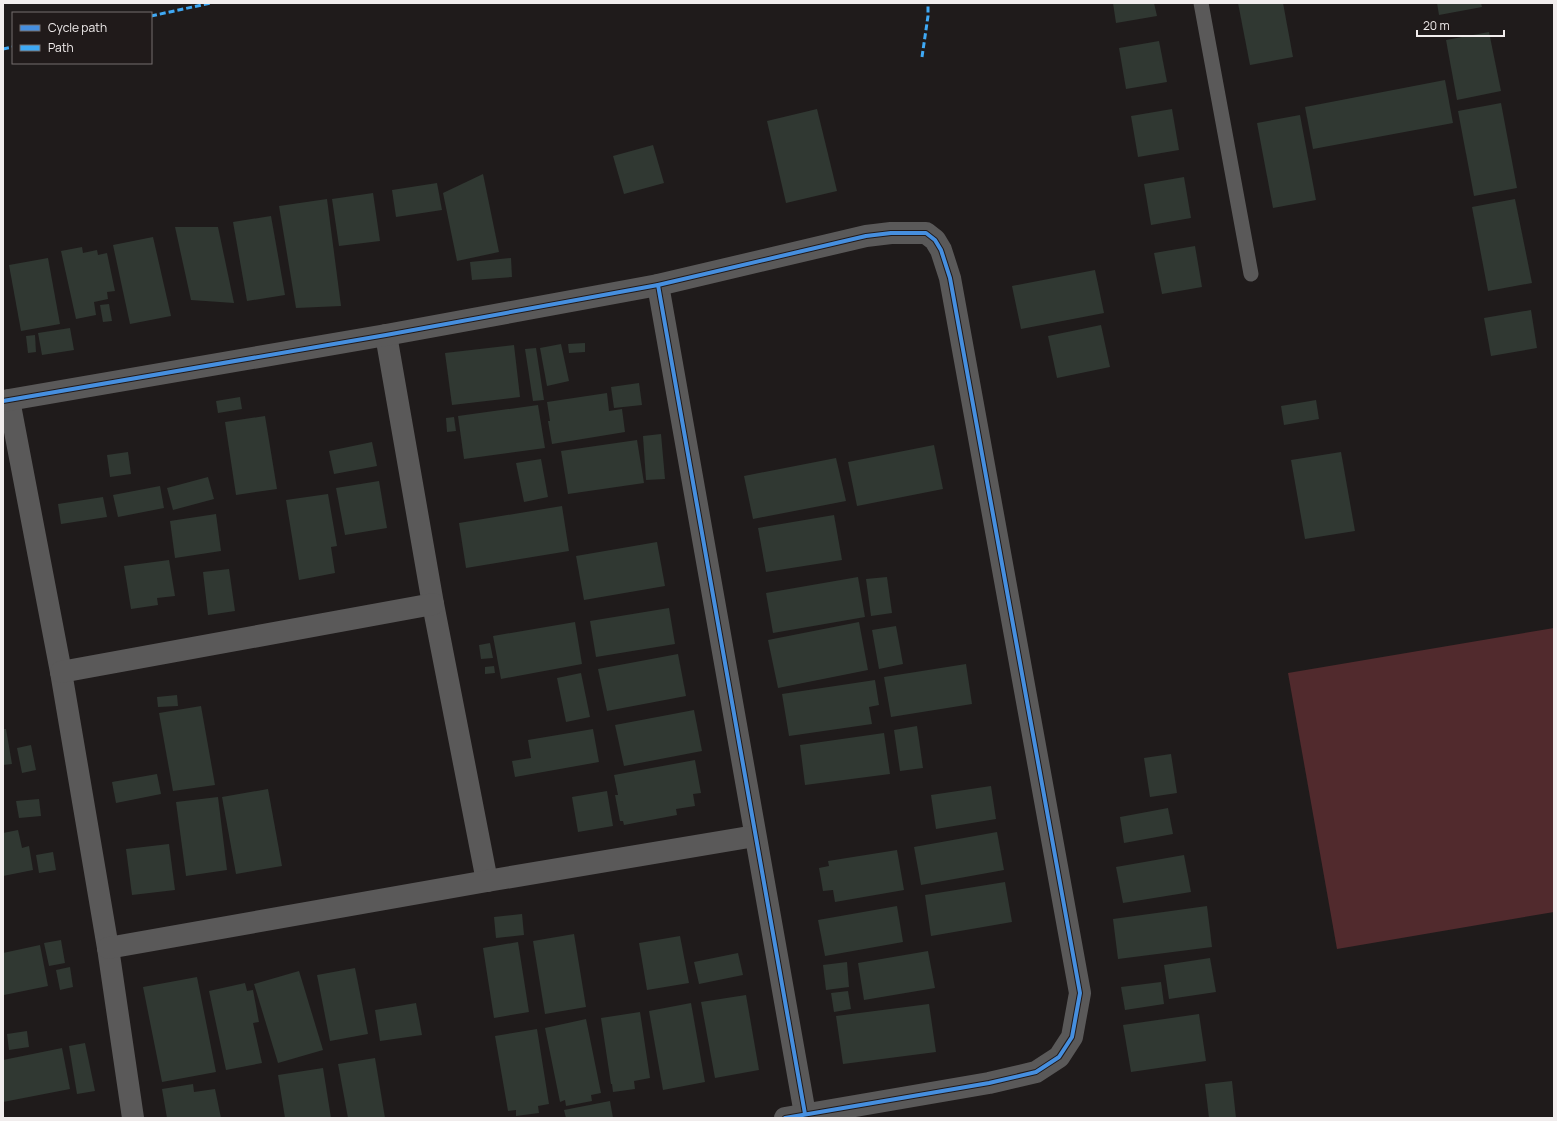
<svg xmlns="http://www.w3.org/2000/svg" width="1557" height="1121" viewBox="0 0 1557 1121" font-family="Manrope,sans-serif">
	<style>
		.green { fill: #512a2d }
		.building { fill: #303832 }
		.lines { fill: none; stroke-linecap: round; stroke-linejoin: round }
		.service { stroke: #5a5959; stroke-width: 15 }
		.minor { stroke: #5a5959; stroke-width: 22 }
		.quiet { stroke: #3fa9f5; stroke-width: 3; stroke-dasharray: 6 3; stroke-linecap: butt }
		.cycleway-casing { stroke: #201a1a; stroke-width: 6 }
		.cycleway { stroke: #468fdf; stroke-width: 4 }
	</style>
	<rect width="100%" height="100%" fill="#1f1b1b"/>
	<polygon class="green" points="1554,628 1554,912 1337,949 1288,673"/>
	<g class="building">
		<polygon points="1113,3 1154,3 1157,16 1116,23"/>
		<polygon points="1238,3 1283,3 1293,57 1250,65"/>
		<polygon points="1437,3 1481,3 1482,7 1439,15"/>
		<polygon points="1489,32 1501,91 1457,100 1446,40"/>
		<polygon points="1159,41 1167,82 1126,89 1119,48"/>
		<polygon points="1445,80 1453,123 1313,149 1305,107"/>
		<polygon points="1501,103 1517,188 1474,196 1458,111"/>
		<polygon points="817,109 837,191 786,203 767,121"/>
		<polygon points="1172,109 1179,150 1138,157 1131,116"/>
		<polygon points="1300,115 1316,200 1273,208 1257,123"/>
		<polygon points="653,145 664,183 624,194 613,156"/>
		<polygon points="483,174 499,252 457,261 443,193"/>
		<polygon points="1184,177 1191,218 1151,225 1144,184"/>
		<polygon points="437,183 442,210 396,217 392,190"/>
		<polygon points="373,193 380,241 339,246 332,199"/>
		<polygon points="327,199 341,306 296,308 279,206"/>
		<polygon points="1515,199 1532,283 1488,291 1472,207"/>
		<polygon points="271,216 285,295 247,301 233,222"/>
		<polygon points="175,227 218,227 234,303 191,300"/>
		<polygon points="153,237 171,316 130,324 113,245"/>
		<polygon points="1195,246 1202,287 1162,294 1154,253"/>
		<polygon points="82,247 83,253 97,250 98,255 107,253 115,291 107,292 108,299 94,302 96,315 76,319 61,251"/>
		<polygon points="48,258 60,324 21,331 9,265"/>
		<polygon points="511,258 512,277 472,280 470,262"/>
		<polygon points="1095,270 1104,313 1021,329 1012,286"/>
		<polygon points="109,304 112,321 103,322 100,305"/>
		<polygon points="1531,310 1537,348 1491,356 1484,318"/>
		<polygon points="1101,325 1110,367 1057,378 1048,336"/>
		<polygon points="70,328 74,350 42,355 38,333"/>
		<polygon points="35,335 36,352 28,353 26,336"/>
		<polygon points="585,343 585,352 569,353 568,344"/>
		<polygon points="561,344 569,381 547,386 540,348"/>
		<polygon points="514,345 520,397 452,405 445,353"/>
		<polygon points="536,348 544,400 533,401 525,349"/>
		<polygon points="639,383 642,405 614,408 611,387"/>
		<polygon points="607,393 609,411 622,409 625,432 552,444 548,421 550,421 547,402"/>
		<polygon points="240,397 242,409 218,413 216,401"/>
		<polygon points="1316,400 1319,419 1284,425 1281,406"/>
		<polygon points="538,405 545,448 464,459 458,416"/>
		<polygon points="265,416 277,489 236,495 225,422"/>
		<polygon points="454,417 456,431 447,432 446,418"/>
		<polygon points="661,434 665,479 646,480 643,436"/>
		<polygon points="637,440 644,483 568,494 561,451"/>
		<polygon points="372,442 377,466 334,474 329,451"/>
		<polygon points="934,445 943,489 857,506 848,462"/>
		<polygon points="128,452 131,474 110,477 107,455"/>
		<polygon points="1341,452 1355,531 1305,539 1291,460"/>
		<polygon points="836,458 846,501 753,519 744,476"/>
		<polygon points="541,459 548,497 524,502 516,463"/>
		<polygon points="208,477 214,499 173,510 167,488"/>
		<polygon points="379,481 387,528 345,535 336,488"/>
		<polygon points="160,486 164,508 118,517 113,495"/>
		<polygon points="328,494 337,546 331,547 335,573 299,580 286,500"/>
		<polygon points="103,497 107,517 61,524 58,504"/>
		<polygon points="562,506 569,551 466,568 459,523"/>
		<polygon points="216,514 221,551 175,558 170,521"/>
		<polygon points="834,515 842,560 766,572 758,528"/>
		<polygon points="657,542 665,586 584,600 576,556"/>
		<polygon points="169,560 175,596 157,598 158,605 131,609 124,566"/>
		<polygon points="229,569 235,611 208,615 203,572"/>
		<polygon points="858,577 865,617 773,633 766,593"/>
		<polygon points="887,577 892,613 871,616 866,579"/>
		<polygon points="669,608 675,644 596,657 590,621"/>
		<polygon points="575,622 582,664 501,679 493,636"/>
		<polygon points="859,622 868,670 778,688 768,640"/>
		<polygon points="896,626 903,664 879,669 872,630"/>
		<polygon points="490,643 493,658 481,659 479,645"/>
		<polygon points="678,654 686,696 607,711 598,669"/>
		<polygon points="966,664 972,704 891,717 884,677"/>
		<polygon points="494,666 495,673 485,674 485,667"/>
		<polygon points="581,673 590,717 566,722 557,678"/>
		<polygon points="875,680 879,705 869,707 872,724 789,736 782,694"/>
		<polygon points="177,695 178,706 158,707 157,697"/>
		<polygon points="201,706 215,785 173,791 159,713"/>
		<polygon points="694,710 702,751 624,766 615,725"/>
		<polygon points="917,726 923,768 900,771 894,730"/>
		<polygon points="3,729 6,729 12,764 3,765"/>
		<polygon points="593,729 599,762 515,777 512,761 531,758 528,740"/>
		<polygon points="884,733 890,774 805,785 800,745"/>
		<polygon points="31,745 36,770 22,773 17,748"/>
		<polygon points="1171,754 1177,793 1150,797 1144,758"/>
		<polygon points="695,760 701,793 693,794 695,806 676,809 677,815 624,825 623,821 620,821 615,795 618,795 614,775"/>
		<polygon points="157,774 161,794 116,803 112,782"/>
		<polygon points="991,786 996,819 936,829 931,795"/>
		<polygon points="268,789 282,866 236,874 222,797"/>
		<polygon points="607,791 613,826 578,832 572,797"/>
		<polygon points="218,797 227,870 186,876 176,802"/>
		<polygon points="39,799 41,816 19,818 16,801"/>
		<polygon points="1168,808 1173,834 1124,843 1120,817"/>
		<polygon points="18,830 22,848 29,846 33,870 3,876 3,833"/>
		<polygon points="997,832 1004,870 921,885 914,847"/>
		<polygon points="169,844 175,890 132,895 126,849"/>
		<polygon points="897,850 904,890 835,902 833,890 823,891 819,868 829,866 828,861"/>
		<polygon points="53,852 56,870 39,873 36,855"/>
		<polygon points="1184,855 1191,892 1123,903 1116,867"/>
		<polygon points="1005,882 1012,922 931,936 925,895"/>
		<polygon points="897,906 903,942 825,956 818,920"/>
		<polygon points="1207,906 1212,947 1118,959 1113,919"/>
		<polygon points="522,914 524,935 496,938 494,917"/>
		<polygon points="574,934 586,1007 545,1014 533,941"/>
		<polygon points="680,936 689,983 647,990 639,943"/>
		<polygon points="61,940 65,963 49,966 44,943"/>
		<polygon points="518,942 529,1012 494,1018 483,948"/>
		<polygon points="40,945 48,986 4,995 3,953"/>
		<polygon points="928,951 935,988 864,1000 858,963"/>
		<polygon points="738,953 743,975 699,984 694,962"/>
		<polygon points="1210,958 1216,992 1169,999 1164,965"/>
		<polygon points="847,962 849,987 826,990 823,965"/>
		<polygon points="70,967 73,987 60,990 56,970"/>
		<polygon points="355,968 368,1034 330,1041 317,975"/>
		<polygon points="299,971 323,1050 278,1063 254,984"/>
		<polygon points="197,977 216,1072 162,1082 143,987"/>
		<polygon points="1161,982 1164,1004 1125,1010 1121,987"/>
		<polygon points="245,983 247,991 253,990 259,1022 253,1023 262,1063 226,1070 209,991"/>
		<polygon points="848,991 851,1009 834,1012 831,993"/>
		<polygon points="746,995 759,1070 715,1078 701,1002"/>
		<polygon points="416,1003 422,1035 380,1041 375,1010"/>
		<polygon points="691,1003 705,1082 663,1090 649,1011"/>
		<polygon points="929,1004 936,1052 843,1064 836,1016"/>
		<polygon points="640,1012 650,1078 634,1081 635,1089 613,1092 612,1084 611,1084 601,1018"/>
		<polygon points="1199,1014 1206,1061 1131,1072 1123,1025"/>
		<polygon points="586,1019 601,1093 591,1095 592,1101 566,1106 565,1100 560,1102 545,1028"/>
		<polygon points="537,1029 549,1104 538,1106 539,1113 516,1116 516,1110 508,1111 495,1036"/>
		<polygon points="27,1031 29,1047 9,1050 7,1034"/>
		<polygon points="85,1043 95,1091 77,1094 69,1046"/>
		<polygon points="62,1048 70,1089 3,1102 3,1060"/>
		<polygon points="375,1058 385,1118 348,1118 338,1064"/>
		<polygon points="323,1068 331,1118 285,1118 278,1075"/>
		<polygon points="1232,1081 1236,1118 1209,1118 1205,1084"/>
		<polygon points="193,1084 194,1092 215,1089 221,1118 167,1118 162,1089"/>
		<polygon points="610,1101 613,1118 566,1118 564,1110"/>
	</g>
	<g class="lines">
		<polyline class="service" points="1201,3 1251,274"/>
		<g class="minor">
			<polyline points="658,285 805,1114"/>
			<polyline points="386,335 433,604 487,881"/>
			<polyline points="9,400 61,672 108,948 133,1118"/>
			<polyline points="3,401 386,335 658,285 866,236 891,233 926,233 935,240 941,250 950,278 1080,993 1072,1037 1059,1057 1036,1072 989,1083 785,1118"/>
			<polyline points="61,672 433,604"/>
			<polyline points="108,948 487,881 755,836"/>
		</g>
		<g class="quiet">
			<polyline points="151,16 211,3"/>
			<polyline points="3,49 13,47"/>
			<polyline points="922,57 928,16 928,3"/>
		</g>
		<defs>
			<g id="cycleway">
				<polyline points="658,285 805,1114"/>
				<polyline points="3,401 386,335 658,285 866,236 891,233 926,233 935,240 941,250 950,278 1080,993 1072,1037 1059,1057 1036,1072 989,1083 785,1118"/>
			</g>
		</defs>
		<use href="#cycleway" class="cycleway-casing"/>
		<use href="#cycleway" class="cycleway"/>
	</g>
	<rect width="1557" height="1121" fill="none" stroke="#f1eded" stroke-width="8"/>
	<rect x="12" y="12" width="140" height="52" fill="#201a1a" stroke="#746e6e"/>
	<rect x="20" y="25" width="20" height="6" fill="#468fdf" stroke="#746e6e"/>
	<text x="48" y="32" font-size="12" fill="#f1eded">Cycle path</text>
	<rect x="20" y="45" width="20" height="6" fill="#3fa9f5" stroke="#746e6e"/>
	<text x="48" y="52" font-size="12" fill="#f1eded">Path</text>
	<path d="M1417 30v6h87v-6" fill="none" stroke="#f1eded" stroke-width="2"/>
	<text x="1423" y="30" font-size="12" fill="#f1eded" stroke="#201a1a" stroke-width="3" paint-order="stroke">20 m</text>
</svg>
